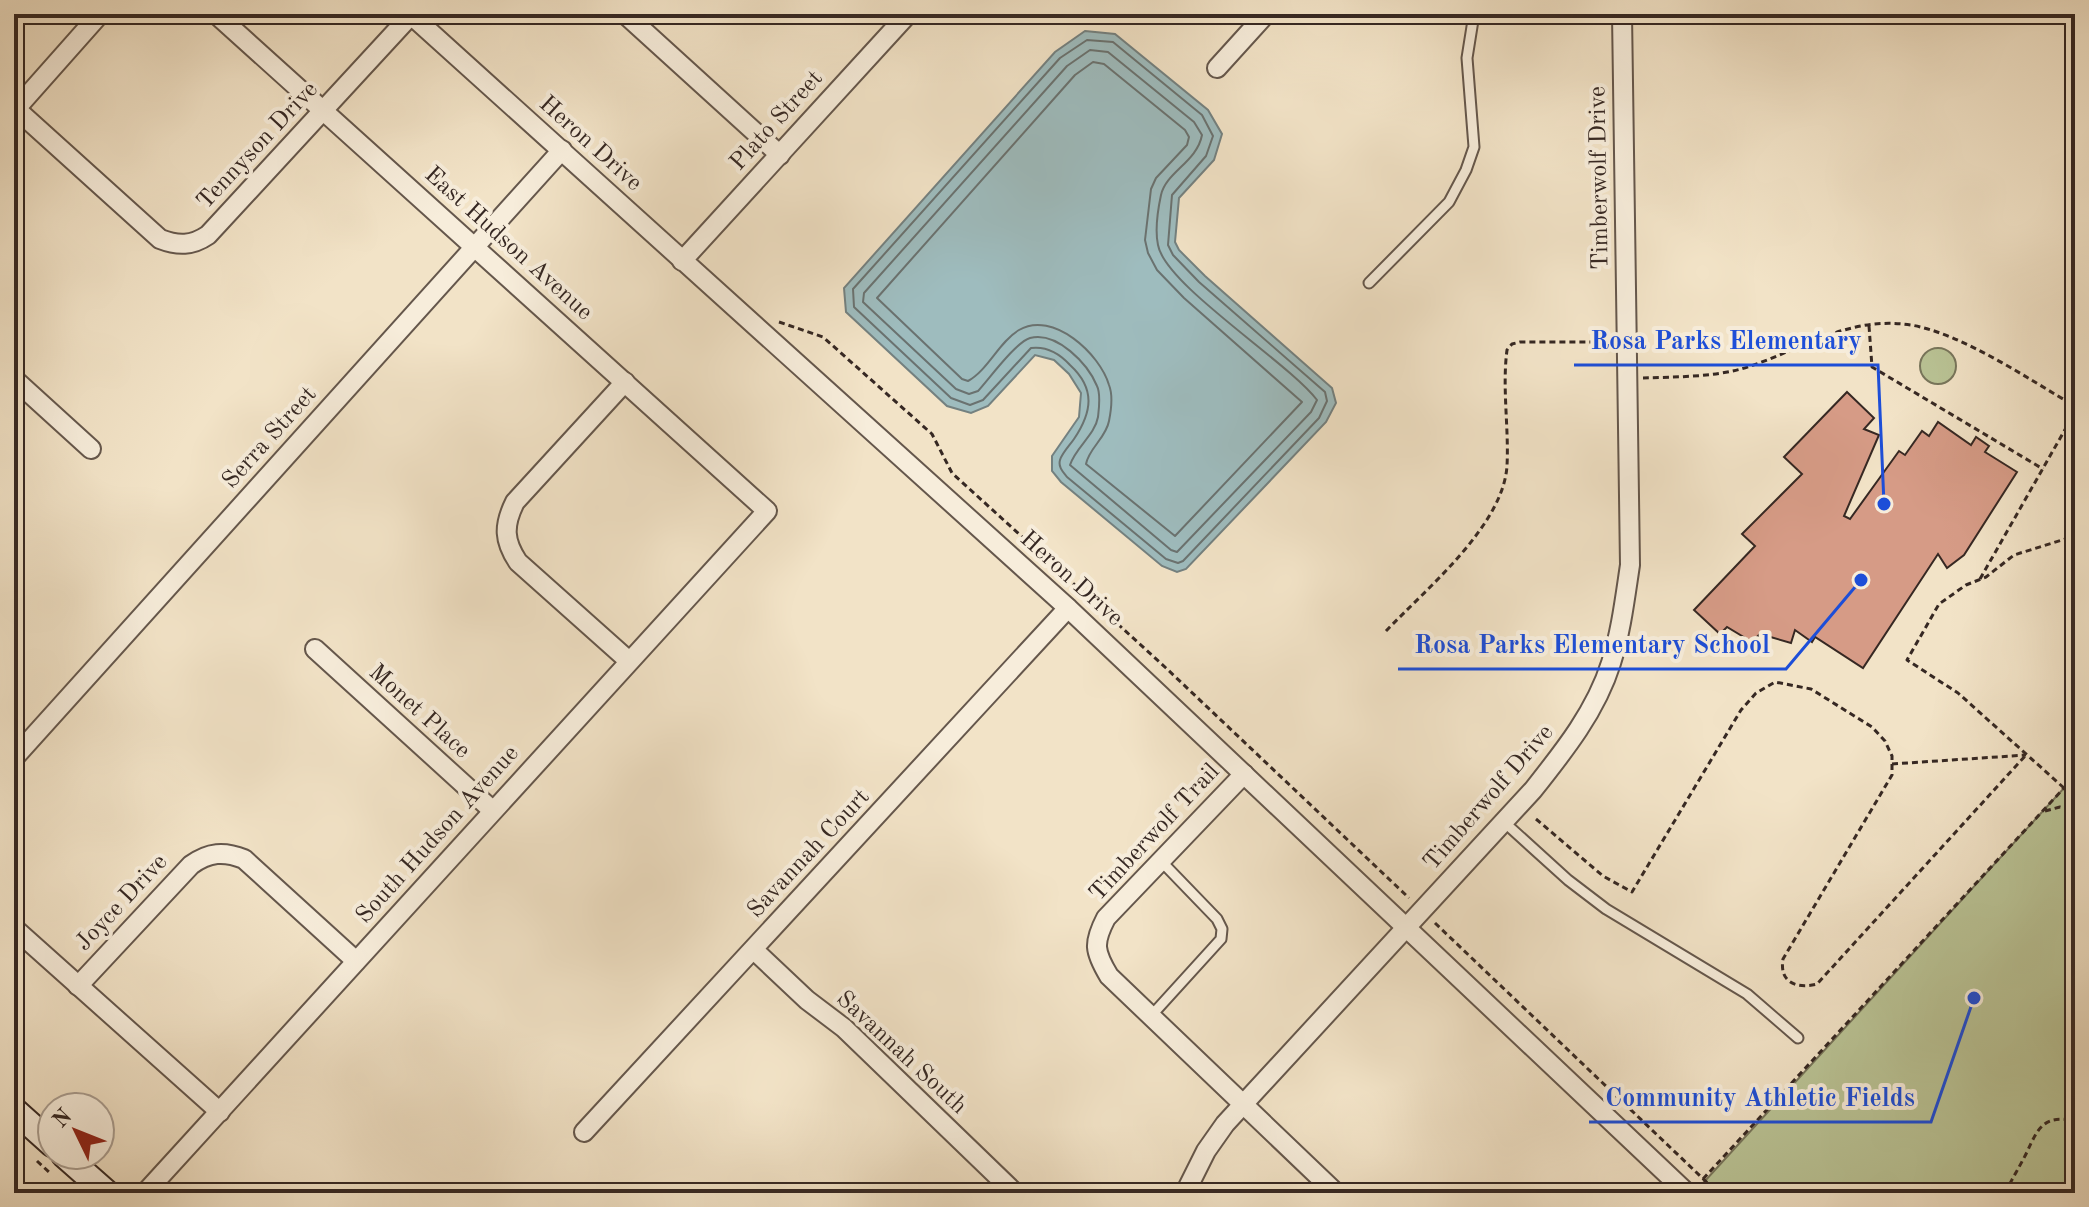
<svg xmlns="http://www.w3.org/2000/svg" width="2089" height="1207" viewBox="0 0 2089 1207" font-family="'Old Standard TT',serif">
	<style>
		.green { fill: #bac496; stroke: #78765c; stroke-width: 2 }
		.water { fill: #9ebcbe; stroke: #748180; stroke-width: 2 }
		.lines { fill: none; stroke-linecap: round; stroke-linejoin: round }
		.shore { stroke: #6a7270; stroke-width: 2 }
		.building { fill: #d69b86; stroke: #362823; stroke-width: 2 }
		.lane-casing { stroke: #65574c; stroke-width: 13 }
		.street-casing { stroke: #65574c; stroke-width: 22 }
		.secondary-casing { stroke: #362823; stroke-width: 28 }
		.path { stroke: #362823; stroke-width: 3; stroke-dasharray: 6 4; stroke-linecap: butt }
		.lane { stroke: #f7eddb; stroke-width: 9 }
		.street { stroke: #f7eddb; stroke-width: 18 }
		.secondary { stroke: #f7eddb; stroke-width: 24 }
		.labels { text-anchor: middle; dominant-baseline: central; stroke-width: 8; stroke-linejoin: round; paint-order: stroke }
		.street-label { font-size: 24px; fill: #362823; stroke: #f7eddb }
		.leader { fill: none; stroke: #1d4ed8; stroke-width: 3 }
		.callout-dot { fill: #1d4ed8; stroke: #f7eddb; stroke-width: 3 }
		.callout-label { font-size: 26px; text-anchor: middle; font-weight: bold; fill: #1d4ed8; stroke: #f7eddb; stroke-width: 8; stroke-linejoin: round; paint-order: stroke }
	</style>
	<rect width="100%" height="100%" fill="#f2e3c7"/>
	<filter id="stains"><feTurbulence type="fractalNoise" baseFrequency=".0025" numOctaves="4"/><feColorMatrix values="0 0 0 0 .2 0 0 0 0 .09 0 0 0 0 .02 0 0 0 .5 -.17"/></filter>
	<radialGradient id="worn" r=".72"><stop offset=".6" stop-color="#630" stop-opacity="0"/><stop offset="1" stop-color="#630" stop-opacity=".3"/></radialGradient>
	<g class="green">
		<circle cx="1938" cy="366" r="18"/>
		<polygon points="2075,776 2075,1193 1716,1193 1704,1182"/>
	</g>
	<polygon class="water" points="1085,31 1115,34 1208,110 1222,134 1214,160 1179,198 1175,242 1179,250 1205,276 1332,388 1336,403 1326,422 1186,569 1177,572 1162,566 1061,482 1052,471 1052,456 1079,417 1081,393 1069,374 1054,360 1035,355 988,406 971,413 947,406 846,312 844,288 1055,52"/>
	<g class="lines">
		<g class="shore">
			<path d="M1087,40L1113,42L1202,115L1213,136L1206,156L1172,195L1168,245L1173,255L1199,282L1325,392L1327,401L1319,418L1183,561L1178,563L1166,559L1067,477C1063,472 1058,467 1060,460C1062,453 1070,445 1074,439C1092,412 1096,389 1070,365C1060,354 1047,346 1031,348L983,400L970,405L951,398L854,307L853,289L1060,58Z"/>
			<path d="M1090,50L1108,52L1194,122L1202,135C1197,162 1166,172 1161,195C1158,209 1155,231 1158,245C1165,285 1288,362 1317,400L1311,412L1177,552L1171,550L1070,465C1075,448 1095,435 1098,417C1099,408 1101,394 1097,386C1088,364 1057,331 1030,338C1016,342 989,379 978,391L969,394L956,389L863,302L864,293L1067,66Z"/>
			<path d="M1093,62L1104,64L1185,130L1189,137L1187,145L1156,178L1151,189L1145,240L1148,253L1157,270L1184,298L1302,402L1175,536L1086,464C1089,448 1106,438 1109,421C1111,411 1113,395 1109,385C1100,354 1053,310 1019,330C999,342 988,370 968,381L962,379L877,298L1075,75Z"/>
		</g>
	</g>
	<polygon class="building" points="1847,392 1874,418 1864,429 1879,435 1844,516 1850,519 1899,451 1905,455 1922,431 1929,436 1938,422 1971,445 1976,437 1989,446 1985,452 2017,472 1964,555 1947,568 1938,554 1863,668 1815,637 1812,642 1795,630 1791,643 1760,634 1752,642 1727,627 1720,634 1694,610 1755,546 1742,534 1802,474 1784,457"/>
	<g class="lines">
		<defs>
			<g id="lane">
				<polyline points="1369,283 1449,202 1466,170 1474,147 1467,58 1474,14"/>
				<polyline points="1504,822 1568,880 1606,909 1747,994 1798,1038"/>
				<polyline points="1151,1016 1221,939 1222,929 1217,919 1161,861"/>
			</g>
			<g id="street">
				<polyline points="410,14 1068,608 1687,1193"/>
				<polyline points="625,14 780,155"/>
				<polyline points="1217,68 1266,14"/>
				<path d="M16,109L160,239C178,246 192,246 208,235L412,14"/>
				<polyline points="14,111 100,14"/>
				<polyline points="682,261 908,14"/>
				<polyline points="14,379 91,449"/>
				<path d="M625,382L515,502C503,526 504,541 518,562L629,661"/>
				<polyline points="315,649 492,810"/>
				<polyline points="14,758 562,150"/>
				<path d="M1244,774L1106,918C1093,943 1094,951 1109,976L1336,1193"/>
				<polyline points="14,928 220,1112"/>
				<polyline points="754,950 807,1000 844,1028 1015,1193"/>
				<path d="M78,986L191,865C209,852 224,851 244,859L356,961"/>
				<polyline points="584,1132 1068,608"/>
				<polyline points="145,1193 767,511 216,14"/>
				<path d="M1185,1193L1206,1151L1225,1124L1533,790C1564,751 1596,711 1611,663C1621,632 1625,598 1630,565L1622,14"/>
			</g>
			<g id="secondary">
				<polyline points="14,1110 52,1144"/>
				<polyline points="64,1155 107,1193"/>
			</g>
		</defs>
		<use href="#lane" class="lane-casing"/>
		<use href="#street" class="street-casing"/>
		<use href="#secondary" class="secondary-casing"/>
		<g class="path">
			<polyline points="779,322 823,337 932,434 952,473 1166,668 1409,898"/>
			<polyline points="1869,326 1872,367 2043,469"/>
			<path d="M1643,378C1674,377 1711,377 1741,369C1799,352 1846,315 1911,325C1963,334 2028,379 2075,406"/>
			<polyline points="1980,579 2075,412"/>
			<path d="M1386,631C1426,589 1503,526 1507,466C1509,428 1502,388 1507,350L1512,344L1520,342H1603"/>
			<polyline points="1892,764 2026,755"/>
			<polyline points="2075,779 2075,797"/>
			<polyline points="2064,788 1958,693 1907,660 1939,604 1966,585 1986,577 2014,555 2075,536"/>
			<polyline points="2045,811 2060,807 2075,811"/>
			<path d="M1536,819L1603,876L1632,892L1741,710L1756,693L1775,682L1811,689L1872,727L1885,741L1892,756V775L1783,959C1779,983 1797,989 1817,984L2026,755"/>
			<polyline points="1435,923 1718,1193"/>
			<polyline points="37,1161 49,1172"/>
			<polyline points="1703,1179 2075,776"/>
			<path d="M2005,1193C2012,1179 2020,1166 2027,1152C2038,1128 2044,1114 2075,1121"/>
			<polyline points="2072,1193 2075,1188"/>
		</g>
		<use href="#lane" class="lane"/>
		<use href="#street" class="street"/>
		<use href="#secondary" class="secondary"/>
	</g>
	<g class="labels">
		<g class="street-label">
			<text transform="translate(777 121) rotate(-48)">Plato Street</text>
			<text transform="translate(590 144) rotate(42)">Heron Drive</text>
			<text transform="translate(258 146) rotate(-47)">Tennyson Drive</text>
			<text transform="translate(1600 178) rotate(-91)">Timberwolf Drive</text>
			<text transform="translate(508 244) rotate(42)">East Hudson Avenue</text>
			<text transform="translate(270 438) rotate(-48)">Serra Street</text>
			<text transform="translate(1071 579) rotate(42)">Heron Drive</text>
			<text transform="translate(419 712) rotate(42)">Monet Place</text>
			<text transform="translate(1489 798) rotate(-49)">Timberwolf Drive</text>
			<text transform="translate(1155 833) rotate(-47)">Timberwolf Trail</text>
			<text transform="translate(438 835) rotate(-48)">South Hudson Avenue</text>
			<text transform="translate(809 854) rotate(-47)">Savannah Court</text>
			<text transform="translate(122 903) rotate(-47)">Joyce Drive</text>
			<text transform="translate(901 1053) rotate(43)">Savannah South</text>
		</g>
	</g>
	<path class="leader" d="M1884 504L1878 365H1574M1861 580L1786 669H1398M1974 998L1931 1122H1589"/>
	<g class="callout-dot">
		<circle cx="1884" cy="504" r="8"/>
		<circle cx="1861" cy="580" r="8"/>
		<circle cx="1974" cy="998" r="8"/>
	</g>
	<g class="callout-label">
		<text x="1726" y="349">Rosa Parks Elementary</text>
		<text x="1592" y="653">Rosa Parks Elementary School</text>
		<text x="1760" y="1106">Community Athletic Fields</text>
	</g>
	<rect width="2089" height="1207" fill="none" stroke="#f2e3c7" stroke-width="48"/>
	<rect x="16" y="16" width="2057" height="1175" fill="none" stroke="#362823" stroke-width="4"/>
	<rect x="24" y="24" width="2041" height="1159" fill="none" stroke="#362823" stroke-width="2"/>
	<g transform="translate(76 1131) rotate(313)"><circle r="38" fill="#f7eddb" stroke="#aa9e91" stroke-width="2"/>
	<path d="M0-6L14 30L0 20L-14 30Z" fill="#8f2418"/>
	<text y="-12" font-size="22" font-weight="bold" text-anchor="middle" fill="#362823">N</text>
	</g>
	<rect width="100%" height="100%" filter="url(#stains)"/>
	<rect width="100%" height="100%" fill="url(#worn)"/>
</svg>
